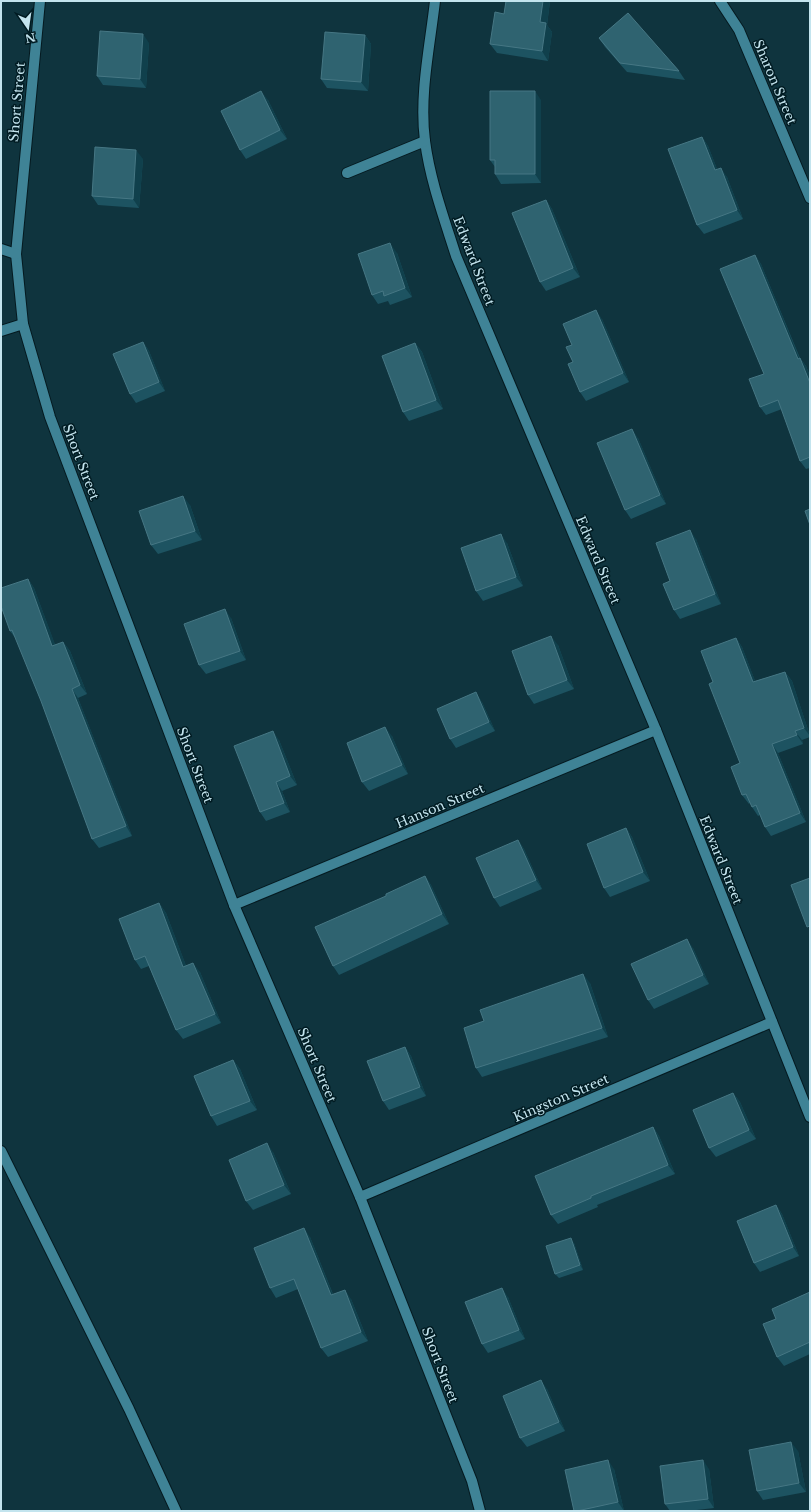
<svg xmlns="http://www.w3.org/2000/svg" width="811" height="1512" viewBox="0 0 811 1512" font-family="'Libre Baskerville',serif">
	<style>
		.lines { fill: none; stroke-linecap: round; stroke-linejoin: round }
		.lane-casing { stroke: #051a20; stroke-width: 12 }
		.street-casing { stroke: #051a20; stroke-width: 12 }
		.lane { stroke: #3f8396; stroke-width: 10 }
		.street { stroke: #3f8396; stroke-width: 10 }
		.wall { fill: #1d5361 }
		.shaded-wall { fill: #10404c }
		.building { fill: #2f6370; stroke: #467784 }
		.labels { text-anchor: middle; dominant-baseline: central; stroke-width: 3; stroke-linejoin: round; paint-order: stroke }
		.street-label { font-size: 13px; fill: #c3e4ee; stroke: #001b22 }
	</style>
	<rect width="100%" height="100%" fill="#0f343e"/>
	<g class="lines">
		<defs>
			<polyline id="lane" points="1,1151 129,1409 176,1511"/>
			<g id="street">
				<polyline points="40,1 16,254 23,324 50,417 234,905 360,1197 472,1481 480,1511"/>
				<path d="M435,1C430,46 419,95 425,141C430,180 444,218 456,256L656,730L810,1117"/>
				<polyline points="720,1 739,30 810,198"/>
				<polyline points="347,173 425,141"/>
				<polyline points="1,249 16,254"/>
				<polyline points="1,331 23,324"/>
				<polyline points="234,905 656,730"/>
				<polyline points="360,1197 772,1022"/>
			</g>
		</defs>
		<use href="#lane" class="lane-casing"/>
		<use href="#street" class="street-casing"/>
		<use href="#lane" class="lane"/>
		<use href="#street" class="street"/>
	</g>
	<g class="wall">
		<polygon points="506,1 550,1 547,25 552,32 548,61 497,53 490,44 504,14"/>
		<polygon points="365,35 371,44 368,91 327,88 321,79"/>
		<polygon points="599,38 679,71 685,80 627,72 605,47"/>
		<polygon points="149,43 146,88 103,85 97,76"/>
		<polygon points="268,100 287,139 246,159 240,150"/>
		<polygon points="541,100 541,183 501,184 495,174 495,167 490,160"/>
		<polygon points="702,137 708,146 717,169 727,177 743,219 704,234 697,225"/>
		<polygon points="143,159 139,208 98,205 92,196"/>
		<polygon points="546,200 552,209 580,277 546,291 540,282"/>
		<polygon points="397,253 412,297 390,305 388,301 378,304 372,295"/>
		<polygon points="755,255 761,264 800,358 806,366 810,376 810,468 806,469 800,461 782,409 766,415 760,407 764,374"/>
		<polygon points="602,319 629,382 586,401 580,392 573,362 572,345"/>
		<polygon points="143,342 149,351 165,391 136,403 130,394"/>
		<polygon points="415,343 422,352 443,409 409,421 403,412"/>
		<polygon points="638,438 666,504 631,519 625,510"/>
		<polygon points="190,505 202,540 158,554 151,545"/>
		<polygon points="696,539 721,604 680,619 674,610 670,581"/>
		<polygon points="507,543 523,586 483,601 476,591"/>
		<polygon points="28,579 34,588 55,645 63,642 70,651 87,694 78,698 132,836 99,848 92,839 41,701 17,640 10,631"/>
		<polygon points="231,618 246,660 206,674 199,665"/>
		<polygon points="736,638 742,647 755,681 785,672 792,681 810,736 810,737 802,740 803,744 778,753 806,822 771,836 765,827 760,815 758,816 752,807 750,803 749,804 742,795 740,763 713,682"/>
		<polygon points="558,645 574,689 534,704 528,695"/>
		<polygon points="482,702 495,731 456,748 450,739"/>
		<polygon points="392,736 408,774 369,791 362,782"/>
		<polygon points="279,740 297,785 282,791 290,812 266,821 260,812"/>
		<polygon points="626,828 632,837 650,881 610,897 604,888"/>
		<polygon points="518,840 524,849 542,889 500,907 494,898"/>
		<polygon points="425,876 431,885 449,924 339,975 333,966 386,896"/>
		<polygon points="159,903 166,913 186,966 200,972 221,1023 183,1039 176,1030 149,966 141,969 135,960"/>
		<polygon points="693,948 709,984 654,1009 648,1000"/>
		<polygon points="590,983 608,1037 482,1077 476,1068 484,1021"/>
		<polygon points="405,1047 411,1056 426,1096 389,1110 383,1101"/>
		<polygon points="233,1060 240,1069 257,1110 217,1126 211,1116"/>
		<polygon points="733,1093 740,1102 756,1139 716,1157 709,1148"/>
		<polygon points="653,1127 659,1136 675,1174 597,1205 598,1207 558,1224 551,1215"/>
		<polygon points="273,1152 291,1194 253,1210 246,1201"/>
		<polygon points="776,1205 782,1214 799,1256 760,1272 754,1263"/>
		<polygon points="310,1237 333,1294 351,1299 368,1341 328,1357 321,1348 298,1289 276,1298 270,1288"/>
		<polygon points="574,1243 583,1270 559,1278 555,1274"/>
		<polygon points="810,1293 810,1354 784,1366 777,1357 776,1319"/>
		<polygon points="508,1297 525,1339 488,1353 482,1344"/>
		<polygon points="547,1389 565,1431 527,1447 520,1438"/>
		<polygon points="798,1451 806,1492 763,1500 757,1491"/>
		<polygon points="614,1469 624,1511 574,1511"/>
		<polygon points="709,1469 714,1508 688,1511 670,1511 665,1504"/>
	</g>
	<g class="shaded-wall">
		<polygon points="543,1 550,1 547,25 552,32 548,61 542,51 540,22"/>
		<polygon points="143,34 149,43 146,88 140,79"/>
		<polygon points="365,35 371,44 368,91 361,82"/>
		<polygon points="261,91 268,100 287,139 280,130"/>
		<polygon points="535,91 541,100 541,183 535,174"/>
		<polygon points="702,137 708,146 721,179 715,170"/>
		<polygon points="136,150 143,159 139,208 133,199"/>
		<polygon points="721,168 727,177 743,219 737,210"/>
		<polygon points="546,200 552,209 580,277 573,268"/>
		<polygon points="390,243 397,253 412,297 405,288"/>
		<polygon points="755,255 761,264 803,367 798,359"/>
		<polygon points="596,310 602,319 629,382 623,373"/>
		<polygon points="143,342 149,351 165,391 159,382"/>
		<polygon points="415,343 422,352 443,409 436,400"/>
		<polygon points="800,358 806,366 810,376 810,383"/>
		<polygon points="632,429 638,438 666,504 660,495"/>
		<polygon points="183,496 190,505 202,540 195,531"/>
		<polygon points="690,530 696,539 721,604 715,594"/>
		<polygon points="501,534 507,543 523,586 516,577"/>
		<polygon points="28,579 34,588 59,655 52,646"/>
		<polygon points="225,609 231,618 246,660 240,651"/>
		<polygon points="551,636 558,645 574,689 567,680"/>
		<polygon points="736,638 742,647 759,691 753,682"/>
		<polygon points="63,642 70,651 87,694 80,685"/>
		<polygon points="785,672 792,681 810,736 804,728"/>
		<polygon points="72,689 78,698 132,836 126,826"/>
		<polygon points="476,692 482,702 495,731 489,722"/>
		<polygon points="385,727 392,736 408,774 402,765"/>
		<polygon points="273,731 279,740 297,785 290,776"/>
		<polygon points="795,731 802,740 803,744 797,735"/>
		<polygon points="772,744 778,753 806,822 800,813"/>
		<polygon points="276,782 282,791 290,812 284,803"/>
		<polygon points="626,828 632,837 650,881 643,872"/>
		<polygon points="518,840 524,849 542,889 536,880"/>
		<polygon points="425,876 431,885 449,924 442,914"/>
		<polygon points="159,903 166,913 190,976 183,967"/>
		<polygon points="687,939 693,948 709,984 703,975"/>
		<polygon points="193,963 200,972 221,1023 215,1014"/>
		<polygon points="583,974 590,983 608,1037 602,1028"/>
		<polygon points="405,1047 411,1056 426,1096 420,1087"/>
		<polygon points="233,1060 240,1069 257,1110 250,1101"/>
		<polygon points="733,1093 740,1102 756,1139 749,1130"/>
		<polygon points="653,1127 659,1136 675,1174 668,1165"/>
		<polygon points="267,1143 273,1152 291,1194 284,1185"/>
		<polygon points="776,1205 782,1214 799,1256 793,1247"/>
		<polygon points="304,1228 310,1237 337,1305 331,1295"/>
		<polygon points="571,1238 574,1243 583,1270 580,1265"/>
		<polygon points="502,1288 508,1297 525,1339 519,1330"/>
		<polygon points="345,1290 351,1299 368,1341 361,1332"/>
		<polygon points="541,1380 547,1389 565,1431 559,1422"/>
		<polygon points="791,1442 798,1451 806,1492 799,1483"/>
		<polygon points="608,1460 614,1469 624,1511 618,1502"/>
		<polygon points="703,1460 709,1469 714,1508 708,1499"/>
	</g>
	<g class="building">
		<polygon points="506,1 543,1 540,22 546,23 542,51 490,44 495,12 504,14"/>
		<polygon points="628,13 679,71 620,63 599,38"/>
		<polygon points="100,31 143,34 140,79 97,76"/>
		<polygon points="325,32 365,35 361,82 321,79"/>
		<polygon points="261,91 280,130 240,150 221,111"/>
		<polygon points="490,91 535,91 535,174 495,174 495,160 490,160"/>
		<polygon points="702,137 715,170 721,168 737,210 697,225 668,149"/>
		<polygon points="95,147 136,150 133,199 92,196"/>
		<polygon points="546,200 573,268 540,282 512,213"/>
		<polygon points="390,243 405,288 384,296 383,291 372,295 358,254"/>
		<polygon points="755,255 798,359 800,358 810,383 810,457 800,461 778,400 760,407 749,379 764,374 720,269"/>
		<polygon points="596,310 623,373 580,392 568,364 573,362 566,347 572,345 563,324"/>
		<polygon points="143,342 159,382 130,394 113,354"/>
		<polygon points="415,343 436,400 403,412 382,356"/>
		<polygon points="632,429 660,495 625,510 597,443"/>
		<polygon points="183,496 195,531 151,545 139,511"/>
		<polygon points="810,509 810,525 805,511"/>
		<polygon points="690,530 715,594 674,610 663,584 670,581 656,543"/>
		<polygon points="501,534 516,577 476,591 461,548"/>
		<polygon points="28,579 52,646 63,642 80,685 72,689 126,826 92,839 41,701 12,630 10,631 1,606 1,588"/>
		<polygon points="225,609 240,651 199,665 184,624"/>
		<polygon points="551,636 567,680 528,695 512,651"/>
		<polygon points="736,638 753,682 785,672 804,728 795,731 797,735 772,744 800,813 765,827 756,805 752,807 746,794 742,795 731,767 740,763 709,684 713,682 701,651"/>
		<polygon points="476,692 489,722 450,739 437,709"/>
		<polygon points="385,727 402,765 362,782 347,743"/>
		<polygon points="273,731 290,776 276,782 284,803 260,812 234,746"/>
		<polygon points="626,828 643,872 604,888 587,844"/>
		<polygon points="518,840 536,880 494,898 476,858"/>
		<polygon points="425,876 442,914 333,966 315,927 386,896 386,894"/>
		<polygon points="810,878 810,926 807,927 791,885"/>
		<polygon points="159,903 183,967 193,963 215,1014 176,1030 145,956 135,960 119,919"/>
		<polygon points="687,939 703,975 648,1000 631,964"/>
		<polygon points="583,974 602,1028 476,1068 464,1028 484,1021 480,1010"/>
		<polygon points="405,1047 420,1087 383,1101 367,1061"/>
		<polygon points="233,1060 250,1101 211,1116 194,1076"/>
		<polygon points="733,1093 749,1130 709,1148 693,1110"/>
		<polygon points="653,1127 668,1165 591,1196 591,1198 551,1215 535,1176"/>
		<polygon points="267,1143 284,1185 246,1201 229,1160"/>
		<polygon points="776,1205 793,1247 754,1263 737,1221"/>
		<polygon points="304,1228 331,1295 345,1290 361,1332 321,1348 294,1279 270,1288 254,1248"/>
		<polygon points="571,1238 580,1265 555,1274 546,1246"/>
		<polygon points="502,1288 519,1330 482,1344 465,1302"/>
		<polygon points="810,1292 810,1342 777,1357 763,1324 776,1319 772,1309"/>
		<polygon points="541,1380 559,1422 520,1438 503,1396"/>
		<polygon points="791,1442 799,1483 757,1491 749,1450"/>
		<polygon points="608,1460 618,1502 577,1511 574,1511 565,1470"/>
		<polygon points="703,1460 708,1499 665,1504 660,1466"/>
	</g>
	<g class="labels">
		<g class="street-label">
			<text transform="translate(775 82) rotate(67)">Sharon Street</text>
			<text transform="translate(17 102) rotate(-85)">Short Street</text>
			<text transform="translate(474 261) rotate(69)">Edward Street</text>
			<text transform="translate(81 462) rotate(69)">Short Street</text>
			<text transform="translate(598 560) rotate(67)">Edward Street</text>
			<text transform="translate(195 765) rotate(69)">Short Street</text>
			<text transform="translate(440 806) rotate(-23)">Hanson Street</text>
			<text transform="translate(721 860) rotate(68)">Edward Street</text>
			<text transform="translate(317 1065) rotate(67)">Short Street</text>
			<text transform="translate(561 1098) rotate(-23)">Kingston Street</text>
			<text transform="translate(440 1365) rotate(69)">Short Street</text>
		</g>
	</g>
	<rect width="811" height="1512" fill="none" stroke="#c3e4ee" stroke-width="4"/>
	<g transform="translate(28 28) rotate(167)" stroke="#001b22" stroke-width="3" paint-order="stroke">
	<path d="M0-3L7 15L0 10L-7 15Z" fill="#c3e4ee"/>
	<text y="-6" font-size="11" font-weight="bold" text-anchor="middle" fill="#c3e4ee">N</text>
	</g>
</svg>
